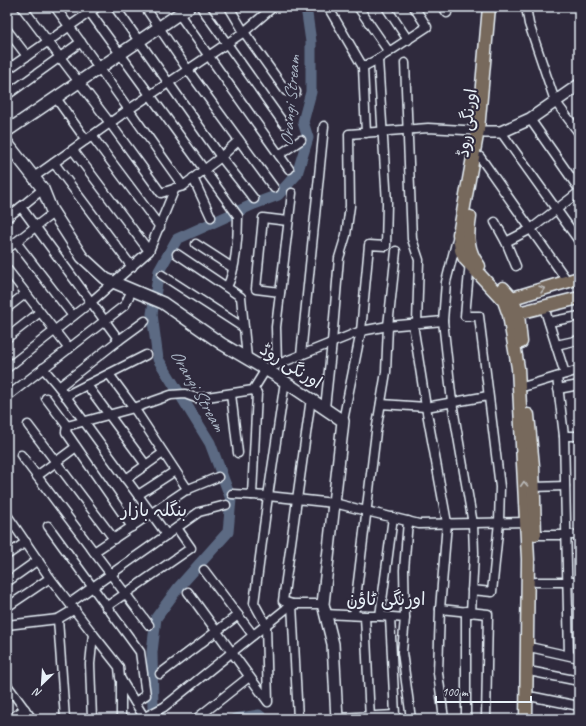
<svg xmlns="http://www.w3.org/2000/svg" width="586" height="726" viewBox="0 0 586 726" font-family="Caveat,'Playpen Sans Arabic',sans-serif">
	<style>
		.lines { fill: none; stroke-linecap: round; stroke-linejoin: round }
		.river { stroke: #5b6a83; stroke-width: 11 }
		.street-casing { stroke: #e8f1f8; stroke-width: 11 }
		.secondary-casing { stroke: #e8f1f8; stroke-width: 14 }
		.primary-casing { stroke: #e8f1f8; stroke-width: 15 }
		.street { stroke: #2f2a3d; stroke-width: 8 }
		.secondary { stroke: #2f2a3d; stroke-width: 11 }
		.primary { stroke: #77695c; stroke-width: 12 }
		.oneway { stroke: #bbbbba }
		.labels { text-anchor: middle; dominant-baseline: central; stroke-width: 4; stroke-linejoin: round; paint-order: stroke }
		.street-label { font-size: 17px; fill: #e8f1f8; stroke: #2f2a3d }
		.water-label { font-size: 18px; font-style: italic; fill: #a9b4c3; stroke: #2f2a3d }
		.neighbourhood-label { font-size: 18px; fill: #e8f1f8; stroke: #2f2a3d }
	</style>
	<rect width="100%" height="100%" fill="#2f2a3d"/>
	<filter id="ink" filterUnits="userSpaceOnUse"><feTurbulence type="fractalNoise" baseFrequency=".025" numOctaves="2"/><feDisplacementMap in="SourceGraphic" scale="8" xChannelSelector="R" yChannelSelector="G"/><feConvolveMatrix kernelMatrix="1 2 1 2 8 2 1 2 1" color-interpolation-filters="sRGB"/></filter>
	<g filter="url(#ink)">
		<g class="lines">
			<g class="river">
				<polyline points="161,719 153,708 152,652 156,618 178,588 228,532 231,499 210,443 158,359 152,314 159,271 177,239 254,204 278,195 297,174 308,138 303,122 311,92 311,42 306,7"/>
				<polyline points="235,719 259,715 264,719"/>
			</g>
			<defs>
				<g id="street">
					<polyline points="22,7 110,123 161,193 183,186"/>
					<path d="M55,7C99,66 140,126 183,186L221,157L239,140"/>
					<path d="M86,7L238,216C238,236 236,270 227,287"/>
					<polyline points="115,7 221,157 254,199"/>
					<polyline points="145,7 188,70 274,188"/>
					<polyline points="201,7 284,124"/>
					<polyline points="229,7 244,32 286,91 296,92"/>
					<polyline points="328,7 363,67 366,133"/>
					<polyline points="358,7 389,52"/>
					<polyline points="386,7 408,40"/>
					<polyline points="443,7 447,13"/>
					<polyline points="526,7 529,24 555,101 579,133"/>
					<polyline points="179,14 289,169"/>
					<polyline points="7,30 27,56"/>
					<polyline points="405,63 412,239 419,260 417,323"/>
					<polyline points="363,67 378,59 427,27 414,7"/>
					<polyline points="7,70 97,7"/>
					<polyline points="7,95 81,42"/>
					<polyline points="56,98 86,140"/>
					<polyline points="530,119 579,189"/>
					<polyline points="501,132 579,241"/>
					<polyline points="92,136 160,227"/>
					<polyline points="73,150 149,251"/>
					<polyline points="279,155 301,140"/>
					<polyline points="480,157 568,282"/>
					<polyline points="54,163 132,267"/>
					<polyline points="34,177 128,110 244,32 273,7"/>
					<polyline points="193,178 211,217"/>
					<polyline points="21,207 119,340"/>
					<polyline points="7,218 43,189"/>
					<polyline points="495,222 506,242 516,266"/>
					<polyline points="457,239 446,282 443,321 452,402 473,524 474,553 471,613"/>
					<polyline points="16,242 73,316"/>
					<polyline points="506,242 531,229 579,192"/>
					<polyline points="196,244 233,268"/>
					<polyline points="7,249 53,213"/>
					<polyline points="177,254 241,297 247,358"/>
					<polyline points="470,261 465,316 479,316 500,487 499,522 492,592 472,590"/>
					<polyline points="7,269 69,349"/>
					<polyline points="162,275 244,328"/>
					<polyline points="280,292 256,289 263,218 288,221"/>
					<polyline points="544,307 565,374"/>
					<polyline points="7,308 25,294"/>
					<polyline points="549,322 579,316"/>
					<polyline points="413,324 426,407 447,523 440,609"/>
					<polyline points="7,338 40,312"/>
					<polyline points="556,345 579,340"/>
					<polyline points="301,355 324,126"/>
					<polyline points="277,365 276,327 292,193"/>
					<polyline points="7,368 91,302 149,251 175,188"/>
					<polyline points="43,368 59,387 119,340 145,321"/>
					<polyline points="109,374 134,408 188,490"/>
					<polyline points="557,377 564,436 569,655"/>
					<polyline points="285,381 268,496 334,503 419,524 526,522"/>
					<polyline points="87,385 146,465"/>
					<polyline points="526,386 579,370"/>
					<polyline points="59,387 167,535"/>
					<polyline points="558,389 579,385"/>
					<polyline points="7,393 9,395 125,305 132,290"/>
					<polyline points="231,394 238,453"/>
					<polyline points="65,396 146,355"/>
					<polyline points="46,398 67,426 134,408 171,395 185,394 196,398 207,397 253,390 266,369 361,331 388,326 443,321"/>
					<polyline points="381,404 426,407 488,396"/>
					<polyline points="325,408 332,342 339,258 346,235 350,206 349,134 428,128 482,131"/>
					<polyline points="343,421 361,331 369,245 386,246 387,203 378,59"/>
					<polyline points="28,425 114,539"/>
					<polyline points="67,426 66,432 132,527"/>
					<polyline points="564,436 579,436"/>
					<polyline points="21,455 149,625"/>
					<polyline points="37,476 76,447"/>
					<polyline points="126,479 163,453"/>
					<polyline points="533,487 565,486"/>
					<polyline points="138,495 175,471"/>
					<polyline points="252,495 257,393 253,390"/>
					<polyline points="7,515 50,578 93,634 90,664 92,719"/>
					<polyline points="48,526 140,652 146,695 135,702"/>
					<polyline points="535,535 579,535"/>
					<polyline points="94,552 186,490 218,477"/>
					<polyline points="7,555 26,542"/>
					<polyline points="204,570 253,635"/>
					<polyline points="7,582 38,560"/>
					<polyline points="536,582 579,582"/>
					<polyline points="188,592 268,702 266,625 254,603 268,496 232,494"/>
					<polyline points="70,603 199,512 226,505"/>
					<polyline points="7,607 50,578"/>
					<polyline points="106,607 191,548 177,528"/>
					<polyline points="325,614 365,616 370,719"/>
					<polyline points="354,615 376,432 386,372 388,326 396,251"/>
					<polyline points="365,616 380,616 393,517"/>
					<polyline points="380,616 405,618 402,652 411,719"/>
					<polyline points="390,617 395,715"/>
					<polyline points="405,618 404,570 408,521"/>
					<polyline points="7,625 58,619"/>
					<polyline points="93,634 119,667 120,678 144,717"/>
					<polyline points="534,648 579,658"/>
					<polyline points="534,672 579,681"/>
					<polyline points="160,674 238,615"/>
					<polyline points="121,680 121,719"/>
					<polyline points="7,685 32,719"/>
					<polyline points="534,697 579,706"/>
					<polyline points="337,718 395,715 395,719"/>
					<polyline points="10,719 25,709"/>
					<polyline points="65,719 58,619 75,609"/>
					<polyline points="141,719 164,707 292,604 283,601 311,398"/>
					<polyline points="196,719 249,677"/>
					<polyline points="298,719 292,604 323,604"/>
					<polyline points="444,719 438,673 440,609 488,614 486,719"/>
					<polyline points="466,719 466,611"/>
				</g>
				<g id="secondary">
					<polyline points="7,131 189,7"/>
					<polyline points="485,132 501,132 530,119 579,85"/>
					<polyline points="7,143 43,189 51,209 82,257 106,279 163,303 222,344 275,375 343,421 323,604 333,644 337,719"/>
				</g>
				<g id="primary">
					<polyline points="489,7 478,130 459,234 461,250 465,259 504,301 509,315 518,368 528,559 526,719"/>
					<path d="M470,217C467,235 467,251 479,266"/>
					<polyline points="503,288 512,298 518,314 521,342"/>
					<polyline points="506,300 579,278"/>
					<polyline points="510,315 579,298"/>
					<polyline points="528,415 533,466 535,534"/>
				</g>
			</defs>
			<use href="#street" class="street-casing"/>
			<use href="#secondary" class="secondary-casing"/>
			<use href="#primary" class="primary-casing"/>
			<use href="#street" class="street"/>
			<use href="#secondary" class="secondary"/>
			<use href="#primary" class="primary"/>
		</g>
		<defs><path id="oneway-chevron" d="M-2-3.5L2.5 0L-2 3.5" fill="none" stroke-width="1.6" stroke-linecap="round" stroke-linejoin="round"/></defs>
		<g class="oneway">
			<use href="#oneway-chevron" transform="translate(542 289) rotate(-16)"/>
			<use href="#oneway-chevron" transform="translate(524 484) rotate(-93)"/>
		</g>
	</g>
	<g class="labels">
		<g class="street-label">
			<text transform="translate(467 123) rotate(-83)">اورنگی روڈ</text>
			<text transform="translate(291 366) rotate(32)">اورنگی روڈ</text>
		</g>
		<g class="water-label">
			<text transform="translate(290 101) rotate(-85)">Orangi Stream</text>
			<text transform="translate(198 390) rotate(60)">Orangi Stream</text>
		</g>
		<g class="neighbourhood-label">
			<text x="154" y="510">بنگلہ بازار</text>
			<text x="386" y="599">اورنگی ٹاؤن</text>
		</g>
	</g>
	<rect width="586" height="726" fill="none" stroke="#2f2a3d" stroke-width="24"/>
	<rect x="12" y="12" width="562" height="702" fill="none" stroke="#e8f1f8" stroke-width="1.5" filter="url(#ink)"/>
	<g transform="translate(42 684) rotate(205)" stroke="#2f2a3d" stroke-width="3" paint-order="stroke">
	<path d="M0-3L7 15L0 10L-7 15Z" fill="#e8f1f8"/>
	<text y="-6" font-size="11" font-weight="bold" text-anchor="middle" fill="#e8f1f8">N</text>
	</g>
	<path d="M436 696v6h95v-6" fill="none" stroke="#e8f1f8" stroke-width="2"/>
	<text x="442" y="696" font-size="12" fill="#e8f1f8" stroke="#2f2a3d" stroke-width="3" paint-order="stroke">100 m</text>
</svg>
